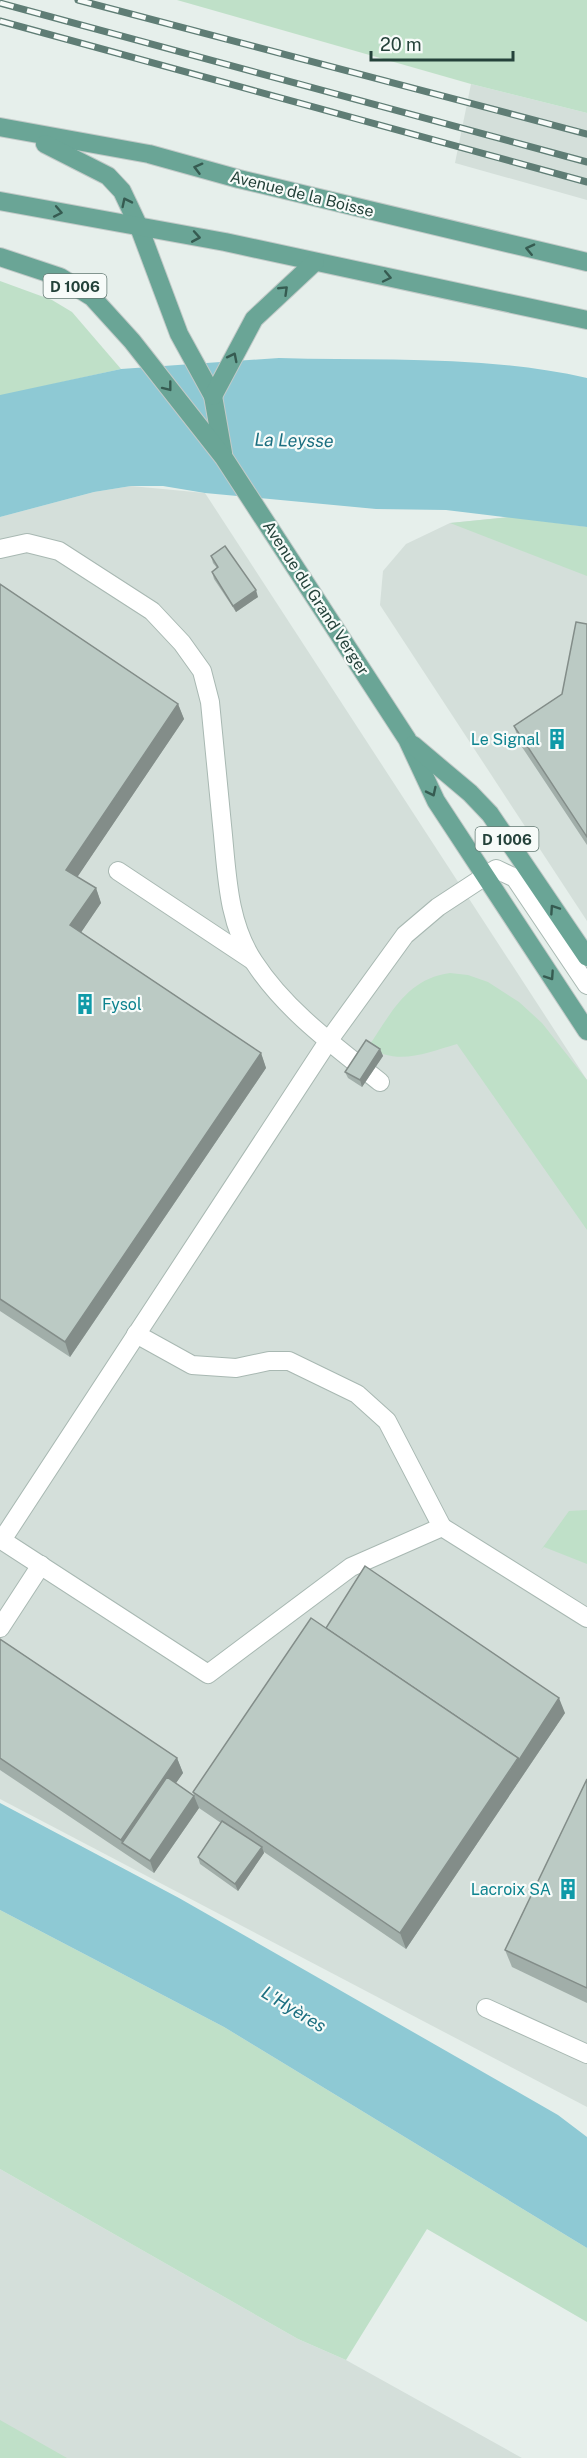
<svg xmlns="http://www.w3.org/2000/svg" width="587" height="2458" viewBox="0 0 587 2458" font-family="'Public Sans',sans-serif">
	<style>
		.built { fill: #d4dfda }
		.green { fill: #bfe0c8 }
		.water { fill: #8ec9d4 }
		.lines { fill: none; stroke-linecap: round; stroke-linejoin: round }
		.service-casing { stroke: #a8b8b2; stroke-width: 20 }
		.primary-casing { stroke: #c2cac8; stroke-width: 20 }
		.service { stroke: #fff; stroke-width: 18 }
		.primary { stroke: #6aa596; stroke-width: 18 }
		.rail-casing { stroke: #5f7d75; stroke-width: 7 }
		.rail { stroke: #f7fbf9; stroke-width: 4.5; stroke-dasharray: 14; stroke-linecap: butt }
		.wall { fill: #a1aea9 }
		.shaded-wall { fill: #838d89 }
		.building { fill: #bbcac4; stroke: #838d89; stroke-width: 1.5 }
		.oneway { stroke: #365b51 }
		.labels { text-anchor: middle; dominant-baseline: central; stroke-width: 4.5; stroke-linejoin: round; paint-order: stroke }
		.shield { fill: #f7fbf9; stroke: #637a73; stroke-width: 1.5 }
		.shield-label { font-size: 15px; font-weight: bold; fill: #24423a }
		.street-label { font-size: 16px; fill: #24423a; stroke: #f7fbf9 }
		.culture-label { font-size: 16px; fill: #0d838f; stroke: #f7fbf9; text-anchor: end }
		.water-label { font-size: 18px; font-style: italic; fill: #1c6f80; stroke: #f7fbf9 }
	</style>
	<rect width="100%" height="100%" fill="#e6efeb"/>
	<g class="built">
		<polygon points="471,84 587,113 587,200 455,163"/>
		<polygon points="131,486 205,493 587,1080 587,2107 0,1799 0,517 94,492"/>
		<polygon points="511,517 587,527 587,921 380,605 383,571 406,544 450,523"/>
		<polygon points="0,2169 298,2339 346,2360 522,2458 0,2458"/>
	</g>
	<g class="green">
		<polygon points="177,0 587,0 587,113 471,84"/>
		<polygon points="0,281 52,300 72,312 121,369 0,396"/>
		<polygon points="511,517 587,527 587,576 450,523"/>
		<path d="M450,973L468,975L488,982L519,1002L542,1023L587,1080V1230L457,1044C426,1053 398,1066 368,1047C391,1014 406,979 450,973Z"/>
		<polygon points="587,1510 587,1564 544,1547 541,1550 569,1511"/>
		<polygon points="0,1910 224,2027 587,2248 587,2322 427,2229 346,2360 298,2339 0,2169"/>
		<polygon points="0,2420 67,2458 0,2458"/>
	</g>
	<g class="water">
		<path d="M279,358C381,361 487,355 587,378V527L446,510L376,509L205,493L163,486H131L94,492L0,517V395L121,369Z"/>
		<polygon points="0,1803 179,1898 558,2115 587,2137 587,2248 224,2027 0,1910"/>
	</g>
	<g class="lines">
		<defs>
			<g id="service">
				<path d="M0,549L27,543L59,551L152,611L182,643L202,671L210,702C214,743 218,784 222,825C227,872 227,922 254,962C286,1011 335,1046 380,1082"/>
				<polyline points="118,871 252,960"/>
				<polyline points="442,1527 587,1618"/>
				<polyline points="0,1539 208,1674 351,1567 442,1527 387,1421 357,1394 289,1361 269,1361 236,1368 192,1365 136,1334"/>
				<polyline points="2,1540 329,1040 405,935 438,907 496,869 515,878 587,985"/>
				<polyline points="0,1628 41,1565"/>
				<polyline points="486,2008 587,2054"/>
			</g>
			<g id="primary">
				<polyline points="0,127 149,154 239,179 587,262"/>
				<polyline points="45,144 108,176 122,191 139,227 179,334 213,396 223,453"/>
				<polyline points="0,201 225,242 587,320"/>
				<polyline points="0,257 60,277 92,297 132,341 224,458 407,739 436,801 587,1031"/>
				<polyline points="213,396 254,319 315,262"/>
				<polyline points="413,745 470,793 490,814 587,957"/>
			</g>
		</defs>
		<use href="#service" class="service-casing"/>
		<use href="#primary" class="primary-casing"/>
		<use href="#service" class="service"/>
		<use href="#primary" class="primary"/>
		<defs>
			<g id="rail">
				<polyline points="78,0 587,134"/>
				<polyline points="0,3 587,162"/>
				<polyline points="0,21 587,182"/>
			</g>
		</defs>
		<use href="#rail" class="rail-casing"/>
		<use href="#rail" class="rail"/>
	</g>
	<g class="wall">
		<polygon points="211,556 258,597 236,612 214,579 212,572 217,568 213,563"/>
		<polygon points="0,584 178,704 184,719 77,877 96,888 101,903 81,932 261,1053 266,1068 70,1357 0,1311"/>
		<polygon points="587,624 587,845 520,744 514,726 562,694"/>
		<polygon points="380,1049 383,1056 362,1087 348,1078 345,1072"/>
		<polygon points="326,1628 565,1713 406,1949 264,1852 264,1853 238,1891 200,1864 198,1857 221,1823 199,1808 154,1873 0,1770 0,1639 177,1758 183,1773 176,1783 194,1796 193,1792"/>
		<polygon points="587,1779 587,2003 512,1967 505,1950"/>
	</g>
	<g class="shaded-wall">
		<polygon points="256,590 258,597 236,612 233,606"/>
		<polygon points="178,704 184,719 72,885 66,870"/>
		<polygon points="96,888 101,903 76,940 70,925"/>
		<polygon points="380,1049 383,1056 362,1087 360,1080"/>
		<polygon points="261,1053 266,1068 70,1357 65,1342"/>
		<polygon points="559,1698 565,1713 406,1949 400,1933"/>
		<polygon points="177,1758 183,1773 130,1849 122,1843 126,1855 121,1840"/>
		<polygon points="194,1796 199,1808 154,1873 150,1861"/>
		<polygon points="262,1847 264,1853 238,1891 235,1884"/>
	</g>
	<g class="building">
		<polygon points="225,546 256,590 233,606 212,572 218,567 211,556"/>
		<polygon points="0,584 178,704 66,870 96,888 70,925 261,1053 65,1342 0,1299"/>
		<polygon points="576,622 587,624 587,837 514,726 562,694"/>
		<polygon points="366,1040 380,1049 360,1080 345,1072"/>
		<polygon points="365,1566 559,1698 519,1760 518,1758 326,1628"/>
		<polygon points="311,1618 518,1758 400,1933 193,1792"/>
		<polygon points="0,1639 177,1758 121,1840 0,1758"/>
		<polygon points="167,1777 194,1796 150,1861 122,1843"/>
		<polygon points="587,1779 587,1988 505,1950"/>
		<polygon points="222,1821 262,1847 235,1884 198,1857"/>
	</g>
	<defs><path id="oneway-chevron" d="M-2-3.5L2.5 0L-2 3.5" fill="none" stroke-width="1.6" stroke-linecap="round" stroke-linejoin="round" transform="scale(1.5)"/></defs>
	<g class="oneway">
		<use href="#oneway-chevron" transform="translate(198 168) rotate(-165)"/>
		<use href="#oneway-chevron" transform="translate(126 202) rotate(-116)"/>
		<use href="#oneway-chevron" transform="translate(58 212) rotate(11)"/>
		<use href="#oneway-chevron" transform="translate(196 237) rotate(10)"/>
		<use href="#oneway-chevron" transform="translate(530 249) rotate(-167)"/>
		<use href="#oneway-chevron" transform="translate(387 277) rotate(12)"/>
		<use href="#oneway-chevron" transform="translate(284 290) rotate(-44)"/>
		<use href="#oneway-chevron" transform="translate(233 357) rotate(-63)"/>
		<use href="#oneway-chevron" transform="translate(168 387) rotate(52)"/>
		<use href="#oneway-chevron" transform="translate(432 792) rotate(64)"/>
		<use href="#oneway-chevron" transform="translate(554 909) rotate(-124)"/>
		<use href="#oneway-chevron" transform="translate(550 976) rotate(56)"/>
	</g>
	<defs>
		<symbol id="building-bare" viewBox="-9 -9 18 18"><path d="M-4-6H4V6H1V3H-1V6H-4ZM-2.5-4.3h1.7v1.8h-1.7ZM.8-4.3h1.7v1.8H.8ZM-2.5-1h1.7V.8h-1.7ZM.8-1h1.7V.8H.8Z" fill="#0f9aa8" stroke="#f7fbf9" stroke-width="2.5" paint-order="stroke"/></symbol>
	</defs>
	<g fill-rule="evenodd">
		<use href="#building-bare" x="542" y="724" width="30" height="30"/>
		<use href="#building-bare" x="70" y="989" width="30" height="30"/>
		<use href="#building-bare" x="553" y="1874" width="30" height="30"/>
	</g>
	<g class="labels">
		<g class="shield">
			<rect x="43.5" y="274" width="63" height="24" rx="4.5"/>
			<rect x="475.5" y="827" width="63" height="24" rx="4.5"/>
		</g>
		<g class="shield-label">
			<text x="75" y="286">D 1006</text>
			<text x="507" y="839">D 1006</text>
		</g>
		<g class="street-label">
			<text transform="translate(302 194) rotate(14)">Avenue de la Boisse</text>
			<text transform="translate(316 598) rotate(57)">Avenue du Grand Verger</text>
		</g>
		<g class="culture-label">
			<text x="540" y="739">Le Signal</text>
			<text x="102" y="1004" text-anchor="start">Fysol</text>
			<text x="551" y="1889">Lacroix SA</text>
		</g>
		<g class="water-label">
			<text transform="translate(294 440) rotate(1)">La Leysse</text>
			<text transform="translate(294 2009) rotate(31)">L'Hyères</text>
		</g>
	</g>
	<path d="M371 51v9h142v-9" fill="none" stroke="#24423a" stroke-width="3"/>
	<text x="380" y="51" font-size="18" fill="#24423a" stroke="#f7fbf9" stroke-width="4.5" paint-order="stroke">20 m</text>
</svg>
